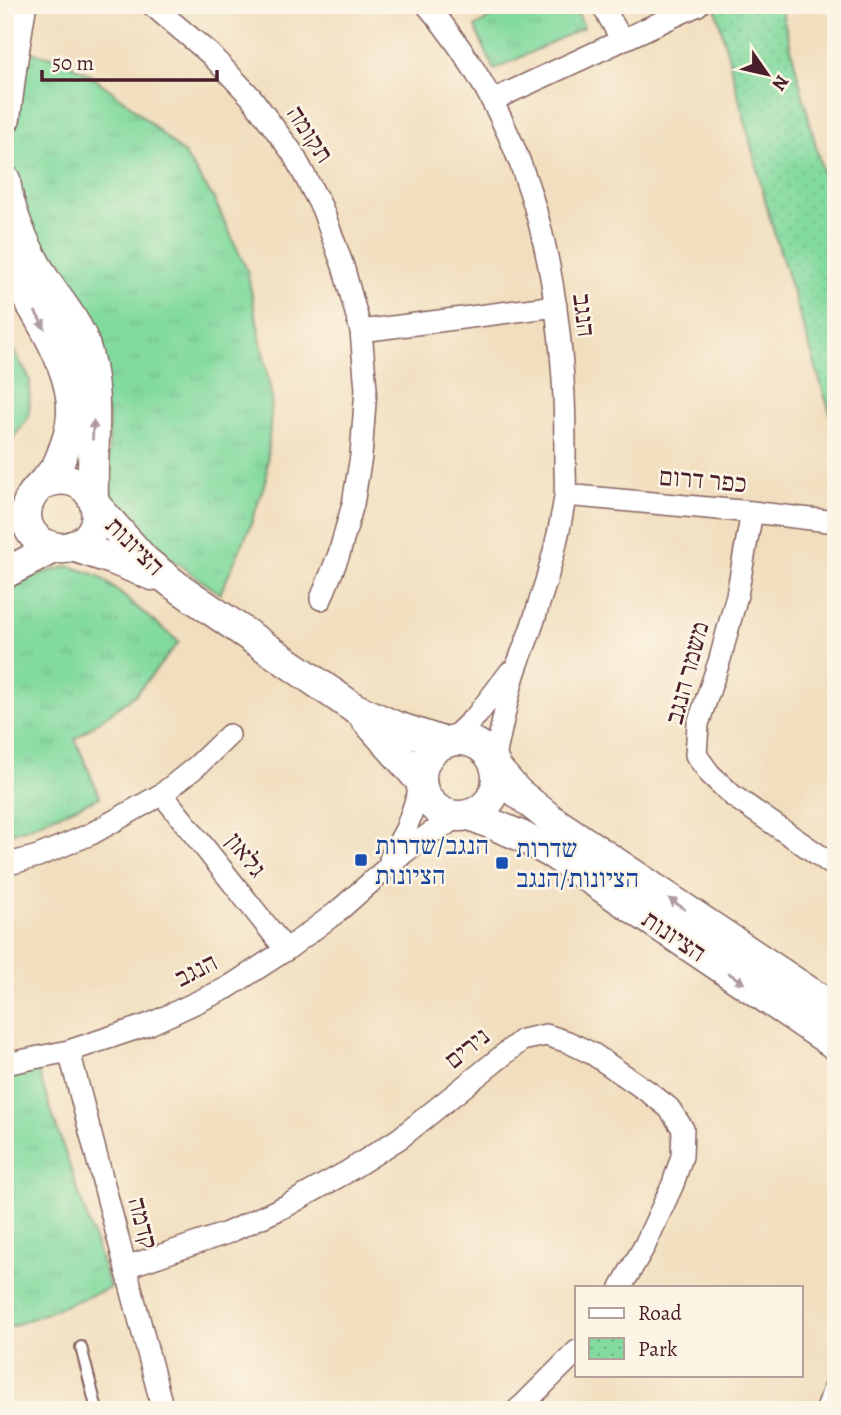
<svg xmlns="http://www.w3.org/2000/svg" width="841" height="1415" viewBox="0 0 841 1415" font-family="Alegreya,'Frank Ruhl Libre',serif">
	<style>
		.grass { fill: url(#grass-tufts); stroke: #667c65; stroke-width: 2 }
		.park { fill: url(#park-dots); stroke: #667c65; stroke-width: 2 }
		.lines { fill: none; stroke-linecap: round; stroke-linejoin: round }
		.lane-casing { stroke: #84625e; stroke-width: 14 }
		.street-casing { stroke: #84625e; stroke-width: 24 }
		.secondary-casing { stroke: #84625e; stroke-width: 33 }
		.lane { stroke: #fff; stroke-width: 10 }
		.street { stroke: #fff; stroke-width: 21 }
		.secondary { stroke: #fff; stroke-width: 30 }
		.oneway { fill: #ae9aa0 }
		.transit-dot { fill: #1a4fb4; stroke: #fcf5e5; stroke-width: 2.5 }
		.labels { text-anchor: middle; dominant-baseline: central; stroke-width: 5; stroke-linejoin: round; paint-order: stroke }
		.street-label { font-size: 26px; fill: #4a1f2b; stroke: #fcf5e5 }
		.transit-label { font-size: 26px; fill: #164399; stroke: #fcf5e5; text-anchor: start }
	</style>
	<defs>
		<pattern id="grass-tufts" width="24" height="20" patternUnits="userSpaceOnUse" patternTransform="scale(1.75)"><rect width="24" height="20" fill="#82da9f"/><path d="M3 7l-1-3M5 7V3M7 7l1-3M15 17l-1-3M17 17v-4M19 17l1-3" fill="none" stroke="#72bb89"/></pattern>
		<pattern id="park-dots" width="8" height="8" patternUnits="userSpaceOnUse" patternTransform="scale(1.75)"><rect width="8" height="8" fill="#82da9f"/><path d="M2 2h.1M6 6h.1" fill="none" stroke="#72bb89" stroke-width="1.8" stroke-linecap="round"/></pattern>
	</defs>
	<rect width="100%" height="100%" fill="#fcf5e5"/>
	<filter id="ink" filterUnits="userSpaceOnUse"><feTurbulence type="fractalNoise" baseFrequency=".0143" numOctaves="2"/><feDisplacementMap in="SourceGraphic" scale="14" xChannelSelector="R" yChannelSelector="G"/><feConvolveMatrix kernelMatrix="1 2 1 2 8 2 1 2 1" color-interpolation-filters="sRGB"/></filter>
	<filter id="wash" filterUnits="userSpaceOnUse"><feTurbulence type="fractalNoise" baseFrequency=".00686" numOctaves="4" result="noise"/><feDisplacementMap in="SourceGraphic" scale="28" xChannelSelector="R" yChannelSelector="G"/><feGaussianBlur stdDeviation="1.57" result="paint"/><feColorMatrix in="noise" values="0 0 0 0 0 0 0 0 0 0 0 0 0 0 0 0 0 1.4 0 .05"/><feComposite in="paint" operator="in"/></filter>
	<g filter="url(#wash)">
		<rect width="100%" height="100%" fill="#f1debe"/>
		<g class="grass">
			<polygon points="509,5 574,5 584,27 494,70 475,27"/>
			<polygon points="20,50 57,58 89,74 129,104 184,154 214,199 247,270 272,399 266,479 250,527 220,594 108,513 109,418 32,231 11,172"/>
			<polygon points="5,336 30,379 29,417 5,449"/>
			<polygon points="69,566 99,576 179,642 136,694 75,739 100,797 22,830 5,834 5,591 40,574"/>
			<polygon points="37,1068 110,1288 5,1329 5,1073"/>
		</g>
		<polygon class="park" points="715,5 780,5 832,210 836,210 836,432 770,219"/>
	</g>
	<g filter="url(#ink)">
		<g class="lines">
			<defs>
				<polyline id="lane" points="81,1347 97,1410"/>
				<g id="street">
					<polyline points="152,5 210,54 251,97 292,152 322,208 343,266 361,331 366,389 361,456 353,504 339,554 321,599"/>
					<path d="M427,5C524,119 557,251 564,397C565,420 565,443 565,466C565,476 566,487 565,497C559,536 549,574 537,610C531,632 521,653 514,675C506,704 500,733 494,763"/>
					<polyline points="602,5 622,40"/>
					<polyline points="493,100 698,5"/>
					<polyline points="361,331 556,306"/>
					<polyline points="565,495 752,512 836,522"/>
					<polyline points="752,512 737,595 720,659 698,724 696,755 710,774 733,796 836,867"/>
					<polyline points="450,741 477,715 510,672"/>
					<polyline points="162,794 286,950"/>
					<polyline points="390,859 406,829 421,786"/>
					<polyline points="5,865 38,856 91,834 162,794 197,766 229,735"/>
					<polyline points="69,1051 163,1410"/>
					<polyline points="5,1064 69,1051 150,1024 227,988 286,950 337,912 405,852 429,834 460,817"/>
					<polyline points="126,1267 227,1233 286,1206 345,1173 400,1138 522,1040 546,1035 568,1042 593,1054 650,1093 669,1108 683,1129 682,1156 673,1184 645,1245 621,1287"/>
					<polyline points="517,1410 524,1404 577,1351"/>
					<polyline points="827,1410 836,1382"/>
				</g>
				<g id="secondary">
					<polyline points="5,118 12,62 21,5"/>
					<path d="M5,180C9,215 26,249 44,279C57,299 73,317 82,338C102,389 91,445 93,498"/>
					<path d="M5,261C29,302 73,362 72,411C72,429 66,445 59,462C50,482 26,491 26,514C26,540 54,555 76,545C116,527 93,464 45,483"/>
					<polyline points="96,506 145,561 175,585 354,708 394,726 445,743"/>
					<polyline points="73,546 112,559 152,575"/>
					<polyline points="5,573 54,548"/>
					<polyline points="365,718 421,781"/>
					<circle cx="459" cy="778" r="38"/>
					<polyline points="496,768 517,792 553,821 836,1010"/>
					<polyline points="470,815 521,836 555,855 836,1045"/>
				</g>
			</defs>
			<use href="#lane" class="lane-casing"/>
			<use href="#street" class="street-casing"/>
			<use href="#secondary" class="secondary-casing"/>
			<use href="#lane" class="lane"/>
			<use href="#street" class="street"/>
			<use href="#secondary" class="secondary"/>
		</g>
		<defs><path id="oneway-solid" d="M-6-.8H1V-3.2L6.5 0L1 3.2V.8H-6Z" transform="scale(1.75)"/></defs>
		<g class="oneway">
			<use href="#oneway-solid" transform="translate(40 320) rotate(61)"/>
			<use href="#oneway-solid" transform="translate(93 430) rotate(-87)"/>
			<use href="#oneway-solid" transform="translate(677 904) rotate(-146)"/>
			<use href="#oneway-solid" transform="translate(736 978) rotate(34)"/>
		</g>
	</g>
	<g class="transit-dot">
		<rect x="354" y="853" width="14" height="14" rx="3.5"/>
		<rect x="495" y="856" width="14" height="14" rx="3.5"/>
	</g>
	<g class="labels">
		<g class="street-label">
			<text transform="translate(310 134) rotate(57)">תקומה</text>
			<text transform="translate(584 315) rotate(83)">הנגב</text>
			<text transform="translate(703 480) rotate(5)">כפר דרום</text>
			<text transform="translate(135 546) rotate(45)">הציונות</text>
			<text transform="translate(687 673) rotate(-75)">משמר הנגב</text>
			<text transform="translate(246 855) rotate(52)">גלאון</text>
			<text transform="translate(674 936) rotate(34)">הציונות</text>
			<text transform="translate(196 970) rotate(-27)">הנגב</text>
			<text transform="translate(467 1048) rotate(-39)">נירים</text>
			<text transform="translate(143 1223) rotate(75)">קדמה</text>
		</g>
		<g class="transit-label">
			<text x="375" y="845">הנגב/שדרות<tspan x="375" dy="30">הציונות</tspan></text>
			<text x="516" y="848">שדרות<tspan x="516" dy="30">הציונות/הנגב</tspan></text>
		</g>
	</g>
	<rect width="841" height="1415" fill="none" stroke="#fcf5e5" stroke-width="28"/>
	<rect x="575" y="1286" width="228" height="91" fill="#fcf5e5" stroke="#b59f9b" stroke-width="2"/>
	<rect x="589" y="1308" width="35" height="10" fill="#ffffff" stroke="#b59f9b" stroke-width="2"/>
	<text x="638" y="1320" font-size="21" fill="#4a1f2b">Road</text>
	<rect x="589" y="1338" width="35" height="21" fill="url(#park-dots)" stroke="#b59f9b" stroke-width="2"/>
	<text x="638" y="1356" font-size="21" fill="#4a1f2b">Park</text>
	<g transform="translate(767 74) rotate(124)" stroke="#fcf5e5" stroke-width="5" paint-order="stroke">
	<path d="M0-5L12 26L0 18L-12 26Z" fill="#4a1f2b"/>
	<text y="-10" font-size="19" font-weight="bold" text-anchor="middle" fill="#4a1f2b">N</text>
	</g>
	<path d="M42 70v10h175v-10" fill="none" stroke="#4a1f2b" stroke-width="3.5"/>
	<text x="52" y="70" font-size="21" fill="#4a1f2b" stroke="#fcf5e5" stroke-width="5" paint-order="stroke">50 m</text>
</svg>
